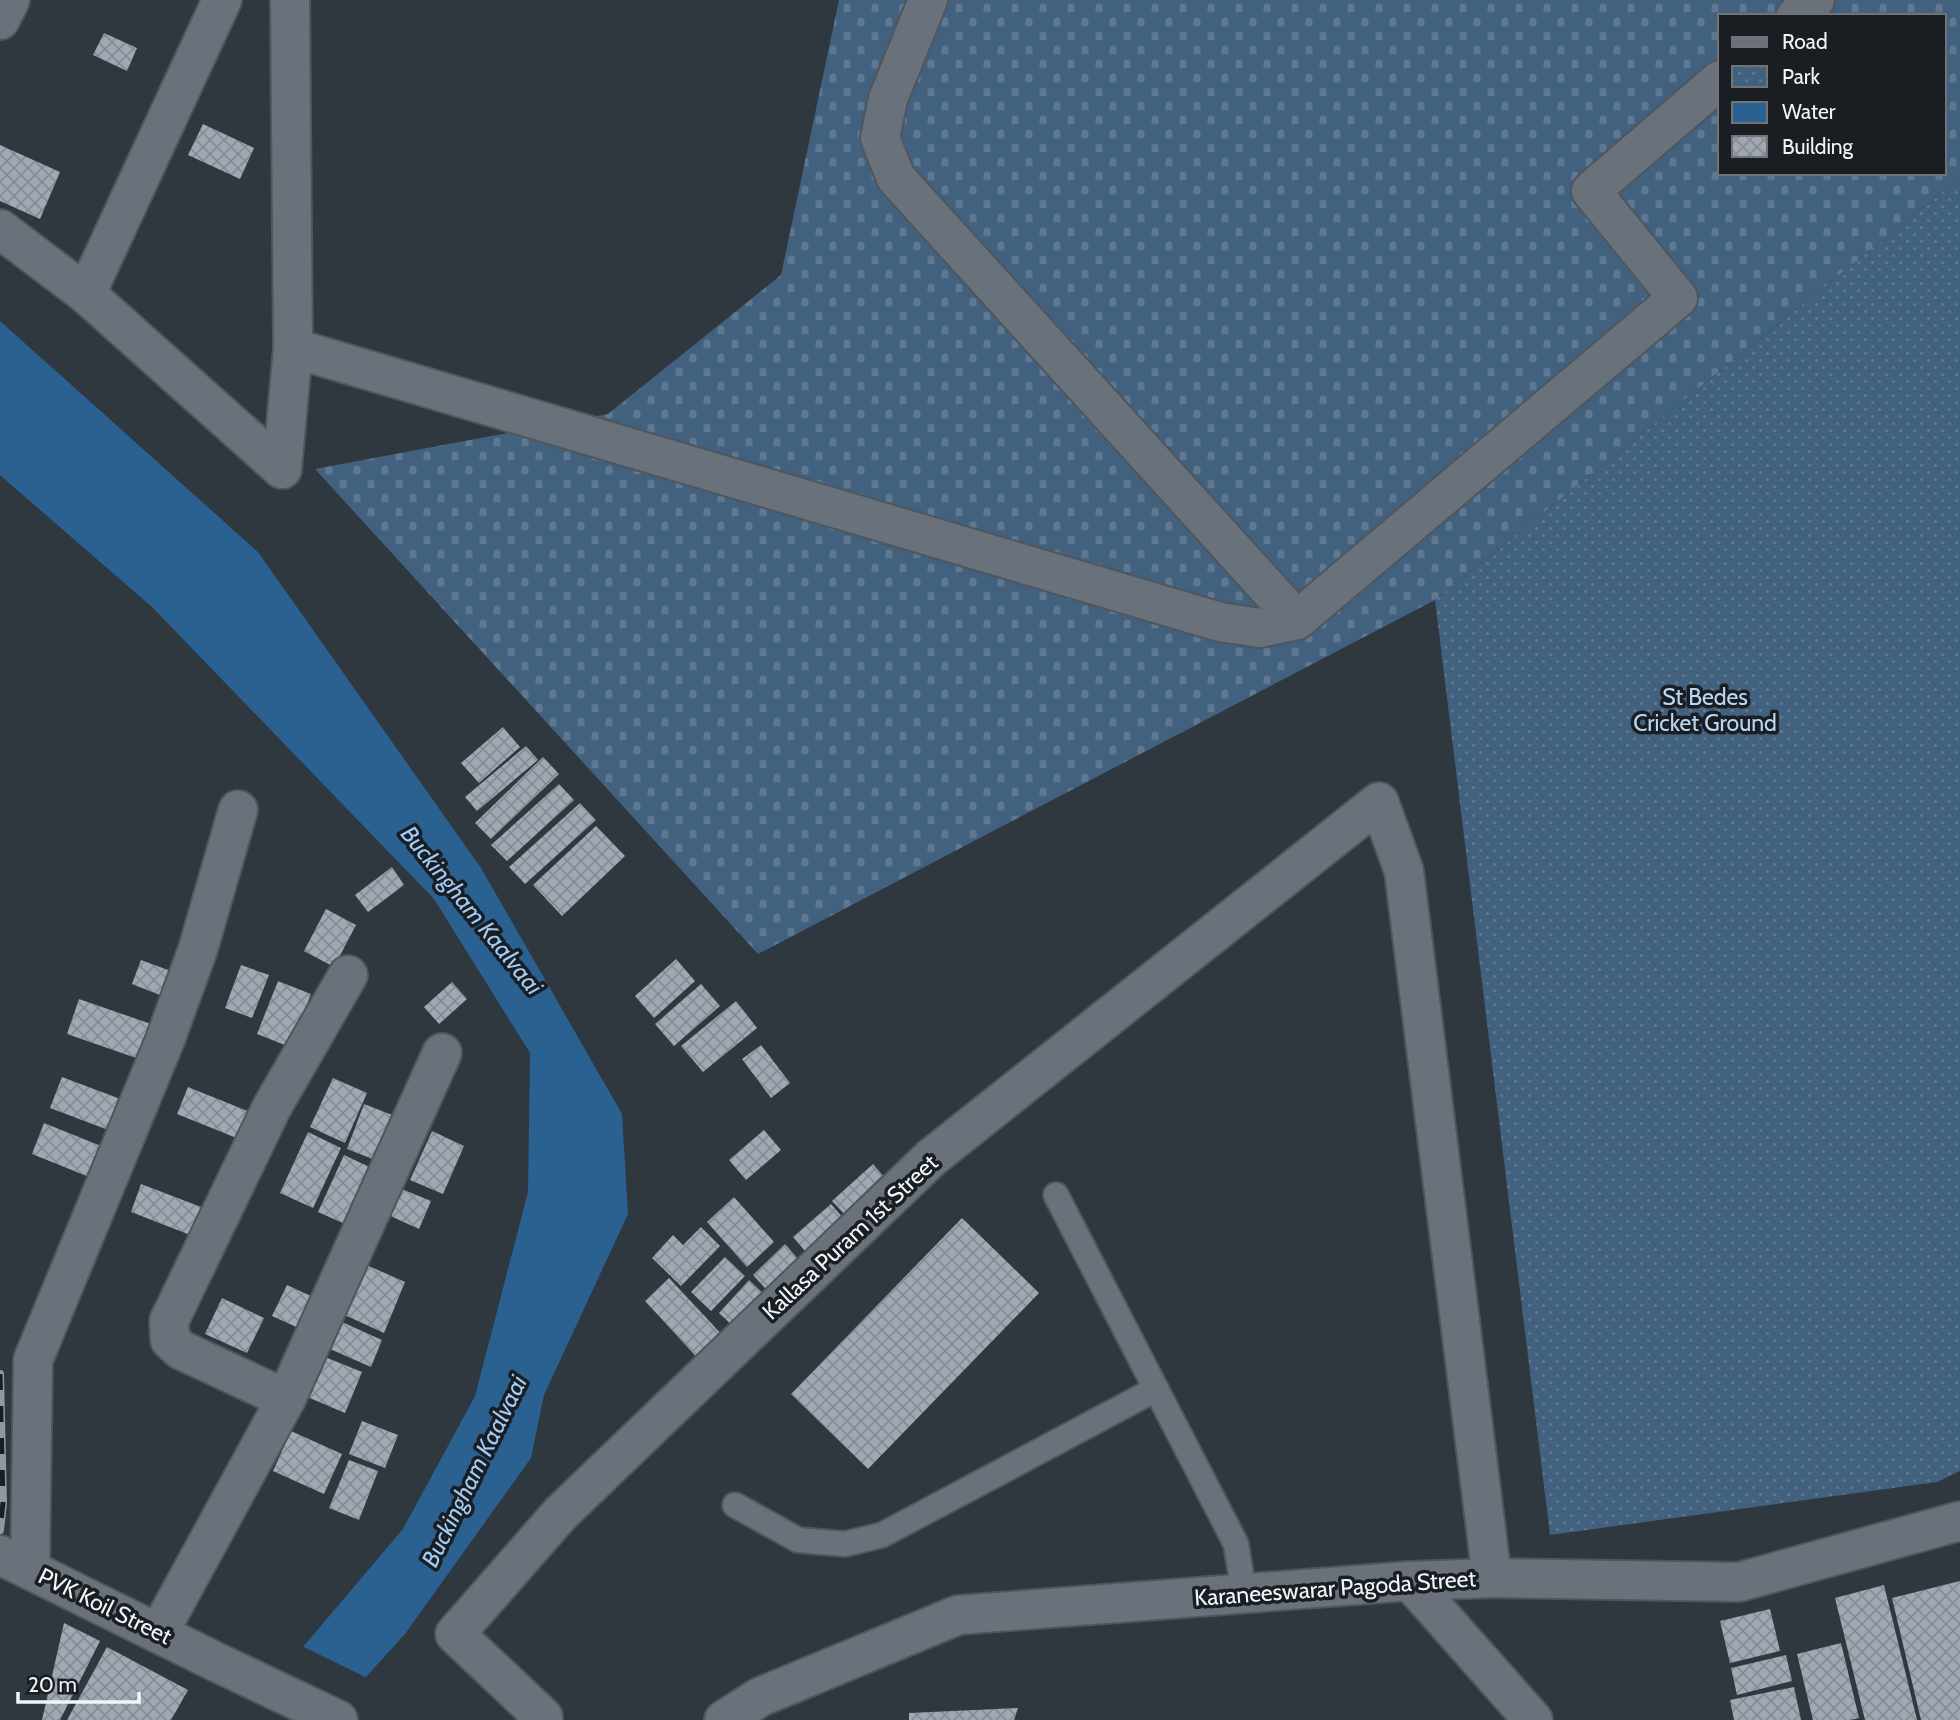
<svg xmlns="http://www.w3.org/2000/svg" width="1960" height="1720" viewBox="0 0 1960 1720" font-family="Cabin,sans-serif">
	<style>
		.cemetery { fill: url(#cemetery-stones); fill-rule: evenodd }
		.park { fill: url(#park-dots) }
		.water { fill: #2a6191 }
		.pier { fill: #2f373f }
		.building { fill: url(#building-cross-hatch) }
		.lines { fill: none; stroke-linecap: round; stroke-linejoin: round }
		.lane-casing { stroke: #4f565d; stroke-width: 28 }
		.street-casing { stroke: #4f565d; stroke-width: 42 }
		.secondary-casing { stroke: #4f565d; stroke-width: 42 }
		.lane { stroke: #69727a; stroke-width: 24 }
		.street { stroke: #69727a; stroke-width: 38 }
		.secondary { stroke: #69727a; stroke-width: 38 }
		.rail-casing { stroke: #91979e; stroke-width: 8 }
		.rail { stroke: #1a1e22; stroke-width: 5; stroke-dasharray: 16; stroke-linecap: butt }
		.labels { text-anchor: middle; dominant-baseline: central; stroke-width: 7; stroke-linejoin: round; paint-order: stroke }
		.park-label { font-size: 23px; fill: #bad7f4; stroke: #1a1e22 }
		.street-label { font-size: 23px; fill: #f0f5fa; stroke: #1a1e22 }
		.water-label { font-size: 24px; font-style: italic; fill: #a0ccf7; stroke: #1a1e22 }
	</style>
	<defs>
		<pattern id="cemetery-stones" width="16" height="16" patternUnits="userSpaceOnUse" patternTransform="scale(1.75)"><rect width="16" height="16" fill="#42617f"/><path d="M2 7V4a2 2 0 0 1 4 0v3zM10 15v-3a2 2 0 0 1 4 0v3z" fill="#5e7892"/></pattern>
		<pattern id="park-dots" width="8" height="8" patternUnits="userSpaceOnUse" patternTransform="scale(1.75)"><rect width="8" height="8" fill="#42617f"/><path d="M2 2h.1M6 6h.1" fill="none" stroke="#5e7892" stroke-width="1.8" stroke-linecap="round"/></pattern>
		<pattern id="building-cross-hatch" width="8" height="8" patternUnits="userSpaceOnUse" patternTransform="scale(1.75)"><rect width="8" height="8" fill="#a0a9b3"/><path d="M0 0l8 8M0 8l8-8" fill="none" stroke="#868c94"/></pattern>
	</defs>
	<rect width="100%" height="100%" fill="#2f373f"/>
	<path class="cemetery" d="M839,0H1960V178L1435,600L758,954L315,469L608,414L781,275ZM1720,16H1944V173H1720Z"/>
	<polygon class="park" points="1960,178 1960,1471 1937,1482 1550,1535 1435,600"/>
	<polygon class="water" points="0,321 258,552 481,868 622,1114 628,1214 544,1395 531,1458 405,1634 327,1720 241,1720 403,1529 475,1396 528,1192 530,1053 434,899 153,608 0,475"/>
	<polygon class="pier" points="300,1645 369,1679 332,1720 238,1720"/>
	<g class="building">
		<polygon points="104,33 137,48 127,71 93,55"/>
		<polygon points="203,124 254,148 240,179 188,155"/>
		<polygon points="0,145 60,172 40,219 0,201"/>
		<polygon points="503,727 520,747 479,783 461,763"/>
		<polygon points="526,746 538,760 477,811 465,797"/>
		<polygon points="543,757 559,774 491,839 475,823"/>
		<polygon points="559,784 574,800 507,861 491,845"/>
		<polygon points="580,803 596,820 525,884 509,867"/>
		<polygon points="596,826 625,856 562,916 533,885"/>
		<polygon points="392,867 404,885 368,912 355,895"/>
		<polygon points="326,909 356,925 334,967 304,951"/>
		<polygon points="676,959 695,981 654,1018 635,996"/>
		<polygon points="141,960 179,974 170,999 132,984"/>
		<polygon points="241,965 269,975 252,1018 225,1008"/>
		<polygon points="278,981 311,994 290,1047 257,1034"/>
		<polygon points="452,982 467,999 439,1024 424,1007"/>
		<polygon points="701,984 720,1006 674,1046 655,1024"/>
		<polygon points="79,999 154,1025 142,1060 67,1034"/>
		<polygon points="736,1001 757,1028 703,1072 681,1046"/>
		<polygon points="761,1045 790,1083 771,1098 742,1059"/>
		<polygon points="62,1077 123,1100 111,1131 50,1108"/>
		<polygon points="333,1078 367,1093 345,1143 310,1127"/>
		<polygon points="188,1087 250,1112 239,1139 177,1114"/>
		<polygon points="364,1104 400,1118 383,1163 347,1149"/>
		<polygon points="44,1123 106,1148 94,1179 32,1154"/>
		<polygon points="764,1130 781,1150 746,1180 729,1160"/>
		<polygon points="432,1131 464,1146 443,1194 410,1180"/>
		<polygon points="308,1132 341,1148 313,1208 280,1193"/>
		<polygon points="344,1155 380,1172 354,1228 318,1212"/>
		<polygon points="873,1164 890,1184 850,1220 832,1201"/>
		<polygon points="141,1184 209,1210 198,1238 131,1212"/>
		<polygon points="397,1187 431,1201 419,1229 386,1214"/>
		<polygon points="734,1197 774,1242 747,1267 707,1222"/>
		<polygon points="831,1204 850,1226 812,1259 793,1237"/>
		<polygon points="962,1218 1039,1293 868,1469 791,1394"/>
		<polygon points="701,1227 720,1246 681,1286 652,1258 673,1235 683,1245"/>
		<polygon points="785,1244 806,1268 774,1298 753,1275"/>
		<polygon points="725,1257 745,1276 711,1311 691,1292"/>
		<polygon points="360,1262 405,1282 384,1333 338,1312"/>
		<polygon points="669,1278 727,1340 702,1363 645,1301"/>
		<polygon points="749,1280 767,1297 737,1330 719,1313"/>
		<polygon points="287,1285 326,1303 312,1334 272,1316"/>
		<polygon points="222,1298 264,1318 247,1353 205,1334"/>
		<polygon points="342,1322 382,1340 371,1367 330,1349"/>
		<polygon points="315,1353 362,1372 345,1413 298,1393"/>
		<polygon points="362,1421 398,1435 385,1468 349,1454"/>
		<polygon points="291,1431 342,1454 324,1494 273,1471"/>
		<polygon points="349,1460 378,1471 359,1520 329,1508"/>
		<polygon points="1960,1581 1960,1720 1921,1720 1892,1598"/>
		<polygon points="1884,1585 1917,1720 1865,1720 1835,1598"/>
		<polygon points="1770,1609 1780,1651 1730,1663 1720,1621"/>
		<polygon points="64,1623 100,1641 60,1720 42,1720"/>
		<polygon points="1841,1643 1859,1718 1850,1720 1813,1720 1797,1654"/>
		<polygon points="107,1647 188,1690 171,1720 67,1720"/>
		<polygon points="1786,1655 1792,1681 1737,1695 1731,1668"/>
		<polygon points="1794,1687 1801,1720 1734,1720 1730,1700"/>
		<polygon points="1018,1708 1014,1720 909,1720 909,1713"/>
	</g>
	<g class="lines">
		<defs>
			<g id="lane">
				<polyline points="1056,1195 1236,1544 1244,1593"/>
				<polyline points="735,1505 798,1540 845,1544 882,1535 1156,1389"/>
			</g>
			<g id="street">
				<polyline points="928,0 888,99 880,138 896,178 1297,620"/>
				<polyline points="1796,16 1815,0"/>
				<polyline points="0,20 10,0"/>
				<polyline points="0,229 86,294 282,469"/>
				<polyline points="86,294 222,0"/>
				<polyline points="293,348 1220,622 1260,628 1297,620 1678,298 1591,191 1720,80"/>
				<polyline points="282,469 293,348 290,0"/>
				<polyline points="286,1399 181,1350 170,1340 169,1321 272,1107 348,975"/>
				<polyline points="30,1569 33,1360 165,1040 198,949 238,810"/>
				<polyline points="1410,1581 1533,1720"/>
				<polyline points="159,1632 286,1399 442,1053"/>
				<polyline points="543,1720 543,1717 455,1634 560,1514 931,1158 1379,802 1404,871 1492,1578"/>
			</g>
			<g id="secondary">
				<polyline points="0,1555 210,1659 338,1720"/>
				<polyline points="724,1720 760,1697 958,1615 1410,1581 1492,1578 1739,1582 1960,1521"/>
			</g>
		</defs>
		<use href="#lane" class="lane-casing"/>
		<use href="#street" class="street-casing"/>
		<use href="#secondary" class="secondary-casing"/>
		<use href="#lane" class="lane"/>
		<use href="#street" class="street"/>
		<use href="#secondary" class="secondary"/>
		<defs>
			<polyline id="rail" points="0,1374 3,1503 0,1530"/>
		</defs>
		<use href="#rail" class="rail-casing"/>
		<use href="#rail" class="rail"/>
	</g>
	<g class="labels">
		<g class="park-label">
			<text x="1705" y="697">St Bedes<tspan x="1705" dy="26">Cricket Ground</tspan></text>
		</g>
		<g class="street-label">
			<text transform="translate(850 1237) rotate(-43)">Kallasa Puram 1st Street</text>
			<text transform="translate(1335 1588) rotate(-4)">Karaneeswarar Pagoda Street</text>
			<text transform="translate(105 1606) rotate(26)">PVK Koil Street</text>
		</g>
		<g class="water-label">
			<text transform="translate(472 910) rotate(51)">Buckingham Kaalvaai</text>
			<text transform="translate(474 1471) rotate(-64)">Buckingham Kaalvaai</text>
		</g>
	</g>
	<rect x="1718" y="14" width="228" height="161" fill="#1a1e22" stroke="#707478" stroke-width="2"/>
	<rect x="1732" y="37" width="35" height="10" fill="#69727a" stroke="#707478" stroke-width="2"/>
	<text x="1782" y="49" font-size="21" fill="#f0f5fa">Road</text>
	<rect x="1732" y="66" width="35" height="21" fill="url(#park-dots)" stroke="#707478" stroke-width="2"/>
	<text x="1782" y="84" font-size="21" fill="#f0f5fa">Park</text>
	<rect x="1732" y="102" width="35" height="21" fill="#2a6191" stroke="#707478" stroke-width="2"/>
	<text x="1782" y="119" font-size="21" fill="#f0f5fa">Water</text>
	<rect x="1732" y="136" width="35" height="21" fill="url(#building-cross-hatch)" stroke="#707478" stroke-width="2"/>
	<text x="1782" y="154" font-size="21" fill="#f0f5fa">Building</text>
	<path d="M18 1692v10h121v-10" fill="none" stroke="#f0f5fa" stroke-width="3.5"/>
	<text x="28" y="1692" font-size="21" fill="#f0f5fa" stroke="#1a1e22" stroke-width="5" paint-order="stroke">20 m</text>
</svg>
